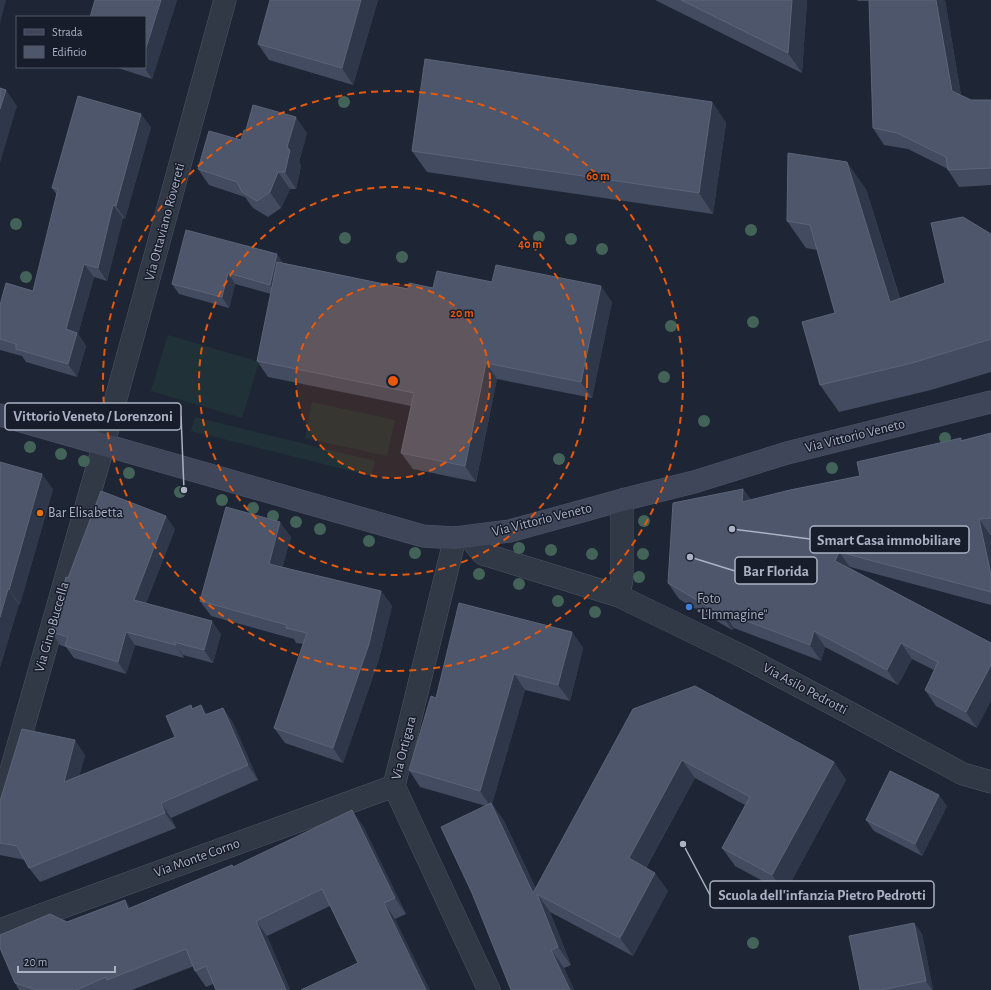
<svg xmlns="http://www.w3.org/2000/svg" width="991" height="990" viewBox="0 0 991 990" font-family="'Alegreya Sans',sans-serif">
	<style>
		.pitch { fill: #203237 }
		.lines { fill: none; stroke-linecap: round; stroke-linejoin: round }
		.street-casing { stroke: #4f5565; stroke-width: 23 }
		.secondary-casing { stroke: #4f5565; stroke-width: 23 }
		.street { stroke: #313846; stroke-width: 22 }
		.secondary { stroke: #3f465a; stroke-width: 22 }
		.tree { fill: #436258 }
		.wall { fill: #424b5f }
		.shaded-wall { fill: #2f374a }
		.building { fill: #4d566a; stroke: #5c6478 }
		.ring { fill: none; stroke: #e8590c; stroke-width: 2; stroke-dasharray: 7 5 }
		.food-dot { fill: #e8710a; stroke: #171d2b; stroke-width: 1.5 }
		.shop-dot { fill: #3f7fe0; stroke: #171d2b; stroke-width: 1.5 }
		.labels { text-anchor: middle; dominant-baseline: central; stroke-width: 3; stroke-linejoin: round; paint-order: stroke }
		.street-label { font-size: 14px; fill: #abb2c4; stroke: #171d2b }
		.poi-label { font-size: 14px; fill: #abb2c4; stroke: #171d2b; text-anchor: start }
		.centre { fill: #e8590c; stroke: #171d2b; stroke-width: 2 }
		.ring-label { font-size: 12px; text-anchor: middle; font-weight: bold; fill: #e8590c; stroke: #171d2b; stroke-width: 3; stroke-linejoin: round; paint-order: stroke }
		.leader { fill: none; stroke: #abb2c4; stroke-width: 1.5 }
		.callout-dot { fill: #abb2c4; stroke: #171d2b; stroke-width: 1.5 }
		.callout { fill: #171d2b; stroke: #abb2c4; stroke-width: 1.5 }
		.callout-label { font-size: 15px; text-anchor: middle; font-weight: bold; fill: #abb2c4 }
	</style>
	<rect width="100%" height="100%" fill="#1e2636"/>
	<g class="pitch">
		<polygon points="168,335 259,362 242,418 151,391"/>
		<polygon points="312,402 395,420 387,456 305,438"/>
		<polygon points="195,417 375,461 371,476 191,431"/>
	</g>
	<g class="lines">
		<defs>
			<g id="street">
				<polyline points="469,537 483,554 619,596 746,658 848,712 963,774 991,782"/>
				<polyline points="455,538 394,786 489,990"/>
				<polyline points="619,596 622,578 622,500"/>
				<polyline points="0,809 95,475 104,444 109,424 225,0"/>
				<polyline points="0,930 394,786"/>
			</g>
			<polyline id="secondary" points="0,415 423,536 455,538 510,531 622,500 694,482 787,453 991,402"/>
		</defs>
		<use href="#street" class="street-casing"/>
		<use href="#secondary" class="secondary-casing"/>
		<use href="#street" class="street"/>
		<use href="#secondary" class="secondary"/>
	</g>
	<g class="tree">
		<circle cx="344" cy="102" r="6"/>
		<circle cx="16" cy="224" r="6"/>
		<circle cx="751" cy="230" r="6"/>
		<circle cx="539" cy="237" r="6"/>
		<circle cx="345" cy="238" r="6"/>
		<circle cx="571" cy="239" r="6"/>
		<circle cx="602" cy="249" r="6"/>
		<circle cx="402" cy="257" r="6"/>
		<circle cx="26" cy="277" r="6"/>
		<circle cx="753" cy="322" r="6"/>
		<circle cx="671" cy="326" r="6"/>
		<circle cx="664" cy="377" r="6"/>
		<circle cx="704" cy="421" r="6"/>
		<circle cx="945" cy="438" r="6"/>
		<circle cx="30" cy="447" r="6"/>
		<circle cx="61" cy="454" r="6"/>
		<circle cx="559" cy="459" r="6"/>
		<circle cx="84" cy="461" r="6"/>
		<circle cx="832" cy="468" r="6"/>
		<circle cx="129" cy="473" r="6"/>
		<circle cx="180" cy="492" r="6"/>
		<circle cx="222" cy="500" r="6"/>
		<circle cx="253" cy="508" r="6"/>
		<circle cx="273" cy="516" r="6"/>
		<circle cx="644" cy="521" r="6"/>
		<circle cx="296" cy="522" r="6"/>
		<circle cx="320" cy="529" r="6"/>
		<circle cx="369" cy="541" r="6"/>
		<circle cx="519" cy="548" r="6"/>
		<circle cx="551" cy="550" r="6"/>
		<circle cx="415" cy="553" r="6"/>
		<circle cx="592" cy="554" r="6"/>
		<circle cx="643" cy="554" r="6"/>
		<circle cx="479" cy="574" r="6"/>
		<circle cx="639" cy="577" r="6"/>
		<circle cx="519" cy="584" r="6"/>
		<circle cx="558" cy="601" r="6"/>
		<circle cx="595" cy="612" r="6"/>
		<circle cx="753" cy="943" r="6"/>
	</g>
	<g class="wall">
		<polygon points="177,0 152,79 115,67 145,67"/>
		<polygon points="378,0 353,85 269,60 258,44"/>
		<polygon points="655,0 807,0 802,73"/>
		<polygon points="857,0 945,0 961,95 971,100 991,100 991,185 959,187 948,170 948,169 908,149 884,145 873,128 869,1 858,1"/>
		<polygon points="712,102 726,123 713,214 427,172 412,151"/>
		<polygon points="151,127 125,219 123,218 107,281 94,277 78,334 86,346 77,377 26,362 22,356 0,350 0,305 33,291 57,195 52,188"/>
		<polygon points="307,133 299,162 301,166 296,189 290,189 281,208 268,217 253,208 245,197 209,185 198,169 241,140"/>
		<polygon points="866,189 900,298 945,283 991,234 991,372 931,390 839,412 820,385 835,313 817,250 806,248 787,221"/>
		<polygon points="283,263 408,289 433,288 492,282 612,302 592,398 497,379 476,482 413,469 401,453 411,406 268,377 257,361 271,294 235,284 229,308 179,294 172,284"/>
		<polygon points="991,433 991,535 990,535 991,541 991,605 850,567 850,568 991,643 977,728 936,706 925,690 934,670 912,659 898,685 825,647 821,661 734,628 732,630 679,599 668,583 743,489 751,500 860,476 962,440"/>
		<polygon points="0,462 53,489 20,604 19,604 0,667"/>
		<polygon points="175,529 146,603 221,634 213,663 183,655 184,658 135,645 126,674 74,658 66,647 60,645 51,632 68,578"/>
		<polygon points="291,537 282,568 381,591 392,606 379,659 343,763 285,743 274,728 303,644 296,643 294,639 211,616 200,601"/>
		<polygon points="572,632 583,648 570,701 525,690 492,804 504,821 536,889 633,709 834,762 846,780 785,893 735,866 722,848 745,805 695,778 646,868 668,891 633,956 550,912 571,965 564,968 574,990 511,990 486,806 420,787 409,770 436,698"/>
		<polygon points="191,705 193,709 207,714 223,708 233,723 258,780 171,818 176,828 40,882 29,868 25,860 0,855 0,800 85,755 79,776 175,737"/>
		<polygon points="947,806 922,856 874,831 866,820"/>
		<polygon points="363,826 406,914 395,919 358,963 330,906 267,936 290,990 216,990 213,984 206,987 195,971 194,966 132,990 19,990 15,983 67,922 130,908 232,865 234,867"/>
		<polygon points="914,923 922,934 933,990 860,990"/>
	</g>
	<g class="shaded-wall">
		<polygon points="0,0 6,0 0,23"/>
		<polygon points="161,0 177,0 152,79 144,67 145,67 145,51"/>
		<polygon points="361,0 378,0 353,85 342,68"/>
		<polygon points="792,0 807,0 802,73 788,53"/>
		<polygon points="936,0 945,0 963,107 952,91"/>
		<polygon points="6,90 17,106 0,163 0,109"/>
		<polygon points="712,102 726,123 713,214 699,193"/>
		<polygon points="141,114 151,127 125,219 116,206"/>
		<polygon points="296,117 307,133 299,162 301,166 296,189 285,172 287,147"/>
		<polygon points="847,162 866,189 909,329 890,302"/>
		<polygon points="278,172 290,189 281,208 270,192"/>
		<polygon points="113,205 123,218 107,281 98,268"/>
		<polygon points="277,254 284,264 277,296 270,285"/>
		<polygon points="84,264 94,277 78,334 86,346 77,377 68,364 66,329"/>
		<polygon points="228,273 235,284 229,308 222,297"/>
		<polygon points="601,286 612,302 592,398 581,382"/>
		<polygon points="486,363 497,379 476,482 465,466"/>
		<polygon points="42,474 53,489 20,604 9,590"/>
		<polygon points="743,489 754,505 742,502"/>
		<polygon points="166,516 175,529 143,612 134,600"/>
		<polygon points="979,519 990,535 991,541 991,575"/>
		<polygon points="280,522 291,537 279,579 269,564"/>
		<polygon points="839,552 850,567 847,576 835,561"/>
		<polygon points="8,589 19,604 0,667 0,617"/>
		<polygon points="381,591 392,606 379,659 343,763 333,748"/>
		<polygon points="723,612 734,628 732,630 721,614"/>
		<polygon points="212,621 221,634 213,663 204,650"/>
		<polygon points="814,631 825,647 821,661 810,645"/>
		<polygon points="126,632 135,645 126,674 118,662"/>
		<polygon points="572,632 583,648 570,701 558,685"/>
		<polygon points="174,642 183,655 184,658 176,645"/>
		<polygon points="901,643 912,659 898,685 887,670"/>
		<polygon points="991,665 991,701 977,728 966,712"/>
		<polygon points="514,674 525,690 492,804 504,821 538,894 537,894 550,912 571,965 558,947 533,893 491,807 480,791"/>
		<polygon points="201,705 211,720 205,715"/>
		<polygon points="223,708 233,723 258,780 248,765"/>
		<polygon points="75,740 85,755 74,797 64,782"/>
		<polygon points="682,760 695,778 641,876 629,858"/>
		<polygon points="834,762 846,780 785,893 772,875"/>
		<polygon points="939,795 947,806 922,856 915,844"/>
		<polygon points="161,803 171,818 176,828 165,813"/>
		<polygon points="352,810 363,826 406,914 395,898"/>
		<polygon points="655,873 668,891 633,956 620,938"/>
		<polygon points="125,900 136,916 128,909"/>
		<polygon points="384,903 395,919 430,990 426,990"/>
		<polygon points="256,921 267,936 290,990 286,990"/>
		<polygon points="914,923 922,934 933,990 932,990 926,981"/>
		<polygon points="551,950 564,968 574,990 570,990"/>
	</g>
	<g class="building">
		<polygon points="95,0 161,0 145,51 145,17 90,17"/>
		<polygon points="270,0 361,0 342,68 258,44"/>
		<polygon points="681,0 792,0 788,53"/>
		<polygon points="869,0 936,0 952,91 971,100 991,100 991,168 948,170 946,157 897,133 873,128"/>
		<polygon points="425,59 712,102 699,193 412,151"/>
		<polygon points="0,88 6,90 0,109"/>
		<polygon points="78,96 141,114 116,206 113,205 98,268 84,264 66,329 77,333 68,364 16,349 16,344 0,339 0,305 6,283 33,291 58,189 52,188"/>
		<polygon points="253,105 296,117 287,147 290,150 285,172 278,172 270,192 257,201 242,192 237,182 198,169 209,131 241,140 244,130 246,130"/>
		<polygon points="788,153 847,162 890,302 945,283 931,223 963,217 991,234 991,339 912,363 820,385 802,322 835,313 810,225 787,221"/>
		<polygon points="186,230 277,254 270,285 228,273 222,297 172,284"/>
		<polygon points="277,262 408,289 409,283 433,288 437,271 492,282 496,265 601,286 581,382 486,363 465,466 401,453 414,393 257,361"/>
		<polygon points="991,433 991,518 979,519 991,575 991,592 839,552 835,561 991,643 991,665 966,712 925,690 938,662 901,643 887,670 814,631 810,645 723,612 721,614 668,583 673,503 743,489 742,502 790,490 860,476 857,462 961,438 961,441"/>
		<polygon points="0,462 42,474 9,590 8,589 0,617"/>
		<polygon points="101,491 166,516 134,600 212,621 204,650 174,642 176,645 126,632 118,662 65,646 68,637 51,632 66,577 68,578"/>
		<polygon points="226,507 280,522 269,564 381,591 369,644 333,748 274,728 307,633 286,628 287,625 200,601"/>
		<polygon points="459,603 572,632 558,685 514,674 480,791 409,770 431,696 436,698"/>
		<polygon points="695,686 834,762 772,875 722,848 750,797 682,760 629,858 655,873 620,938 537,894 558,947 551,950 570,990 511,990 472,893 441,827 491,803 533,893 633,709"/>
		<polygon points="191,705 192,709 201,705 205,715 223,708 248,765 161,803 165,813 29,868 17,846 0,843 0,800 1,798 22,729 75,740 64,782 175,737 166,716"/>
		<polygon points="890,771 939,795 915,844 866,820"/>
		<polygon points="352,810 395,898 384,903 426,990 301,990 358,963 322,889 256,921 286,990 216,990 206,966 195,971 186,949 107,980 106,977 76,990 37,990 15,983 0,948 0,935 50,914 67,922 125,900 128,909 232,865 233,867"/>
		<polygon points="914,923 926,981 880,990 860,990 849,936"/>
	</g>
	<circle cx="393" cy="381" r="97" fill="#e8590c" fill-opacity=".12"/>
	<g class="ring">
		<circle cx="393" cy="381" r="97"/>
		<circle cx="393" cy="381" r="194"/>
		<circle cx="393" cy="381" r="290"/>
	</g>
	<circle class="food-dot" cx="40" cy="513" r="4"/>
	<circle class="shop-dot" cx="689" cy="607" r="4"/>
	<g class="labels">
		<g class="street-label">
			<text transform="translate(165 222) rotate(-75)">Via Ottaviano Rovereti</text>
			<text transform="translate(855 436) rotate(-14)">Via Vittorio Veneto</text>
			<text transform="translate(542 520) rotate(-14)">Via Vittorio Veneto</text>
			<text transform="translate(52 627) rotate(-74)">Via Gino Buccella</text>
			<text transform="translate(805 689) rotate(28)">Via Asilo Pedrotti</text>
			<text transform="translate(404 748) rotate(-76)">Via Ortigara</text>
			<text transform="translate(197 858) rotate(-20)">Via Monte Corno</text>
		</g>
		<g class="poi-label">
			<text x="48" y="513">Bar Elisabetta</text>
			<text x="697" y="599">Foto<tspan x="697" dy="16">"L'Immagine"</tspan></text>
		</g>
	</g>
	<circle cx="393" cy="381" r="6" class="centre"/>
	<g class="ring-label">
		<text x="598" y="180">60 m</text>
		<text x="530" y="248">40 m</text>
		<text x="462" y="317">20 m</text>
	</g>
	<path class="leader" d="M184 490L181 416M732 529L810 539M690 557L735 571M683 844L710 895"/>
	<g class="callout-dot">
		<circle cx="184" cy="490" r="4"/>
		<circle cx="732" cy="529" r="4"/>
		<circle cx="690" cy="557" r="4"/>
		<circle cx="683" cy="844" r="4"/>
	</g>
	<g class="callout">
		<rect x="5" y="403" width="176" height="27" rx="4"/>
		<rect x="810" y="526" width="159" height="27" rx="4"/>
		<rect x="735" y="557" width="82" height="27" rx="4"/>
		<rect x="710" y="881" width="224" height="27" rx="4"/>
	</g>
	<g class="callout-label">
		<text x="93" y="421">Vittorio Veneto / Lorenzoni</text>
		<text x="889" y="545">Smart Casa immobiliare</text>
		<text x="776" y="576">Bar Florida</text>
		<text x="822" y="900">Scuola dell'infanzia Pietro Pedrotti</text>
	</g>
	<rect x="16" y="16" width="130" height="52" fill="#171d2b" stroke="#525968"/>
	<rect x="24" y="29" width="20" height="6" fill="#3f465a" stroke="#525968"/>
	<text x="52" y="36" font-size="12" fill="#abb2c4">Strada</text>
	<rect x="24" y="46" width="20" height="12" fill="#4d566a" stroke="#525968"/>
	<text x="52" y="56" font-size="12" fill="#abb2c4">Edificio</text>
	<path d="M18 966v6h97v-6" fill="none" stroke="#abb2c4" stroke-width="2"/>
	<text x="24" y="966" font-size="12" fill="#abb2c4" stroke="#171d2b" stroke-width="3" paint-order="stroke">20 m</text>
</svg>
